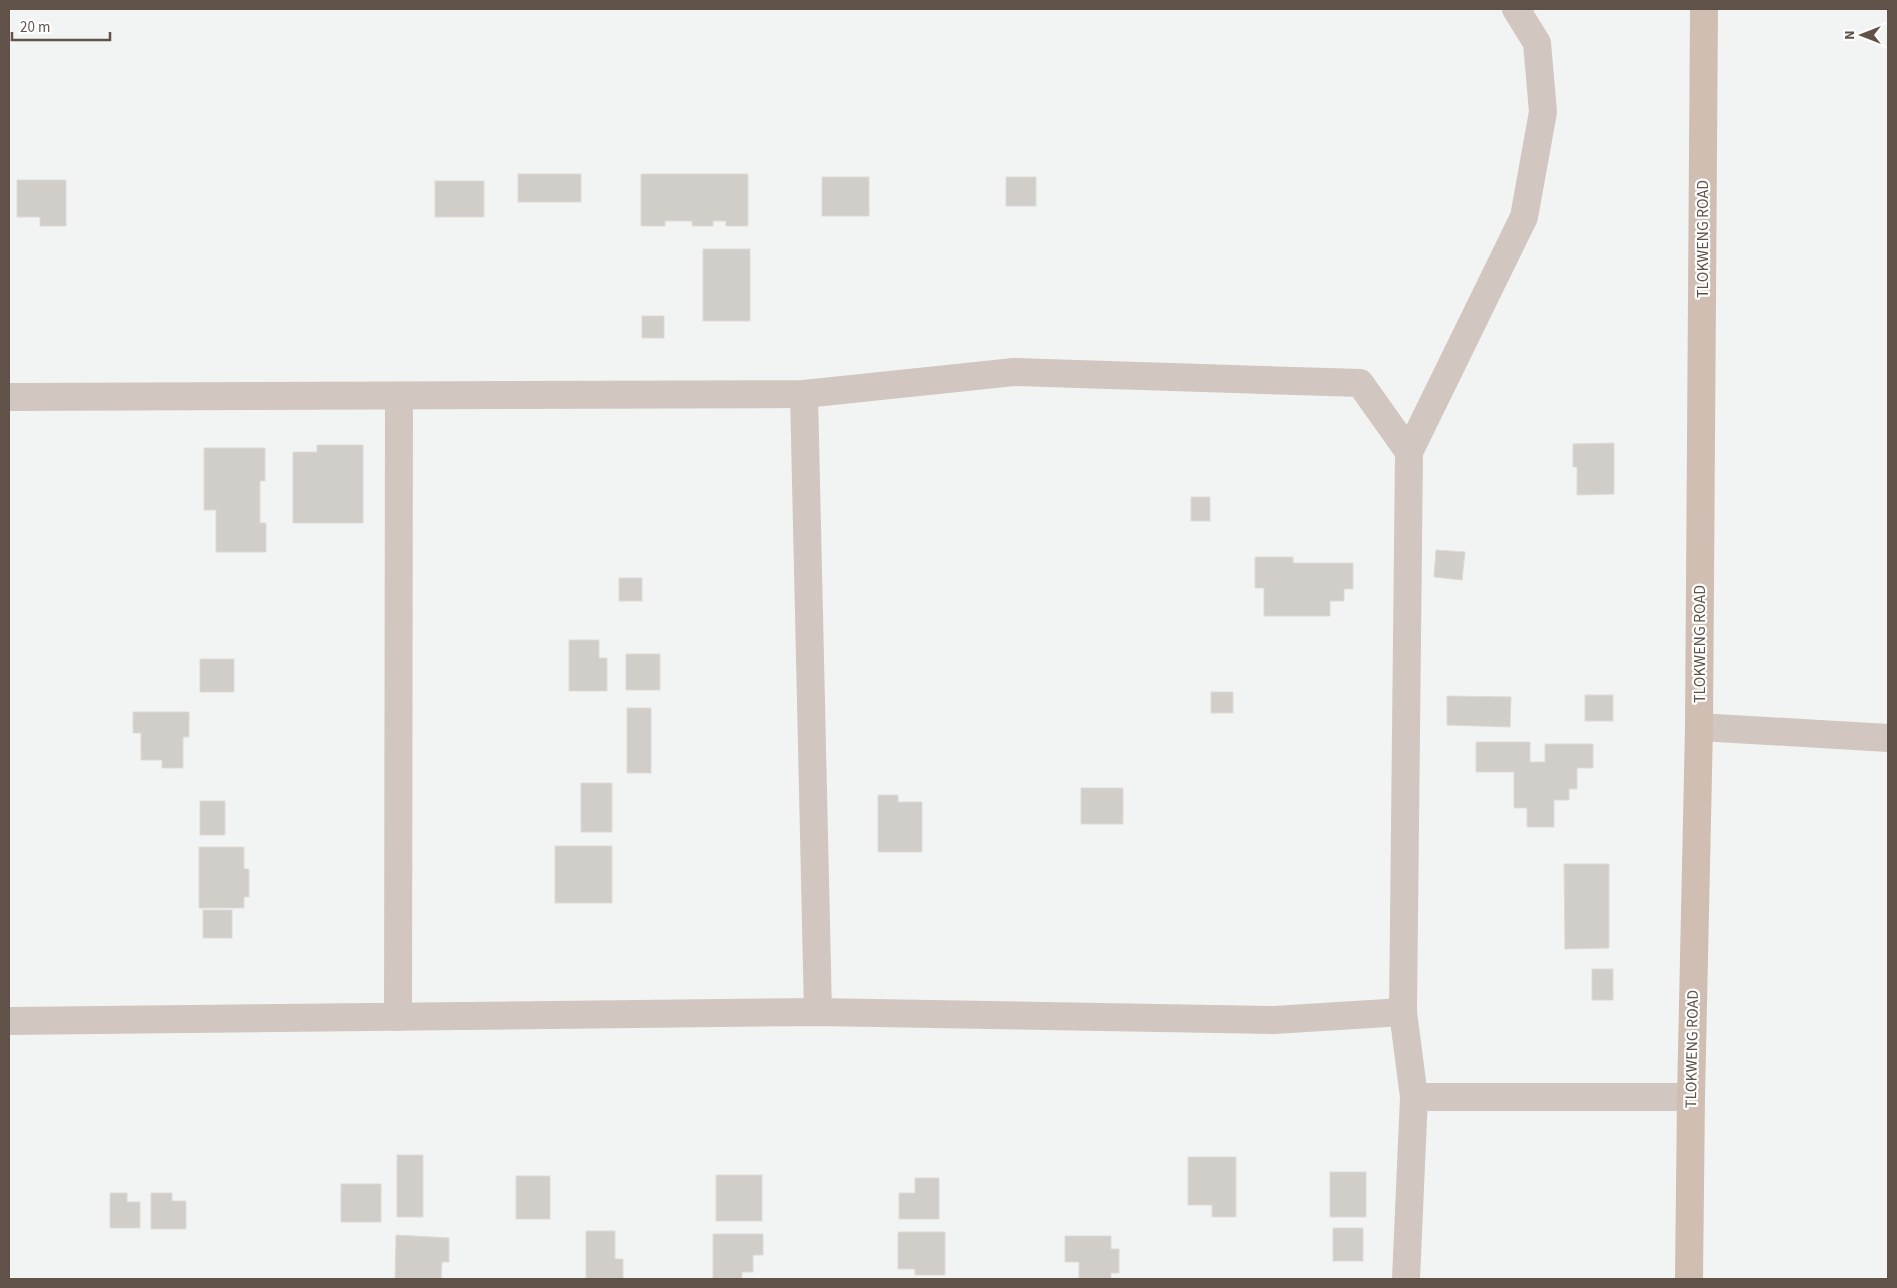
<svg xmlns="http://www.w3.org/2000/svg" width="1897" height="1288" viewBox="0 0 1897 1288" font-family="'Source Sans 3',sans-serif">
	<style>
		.building { fill: #d1cec9; stroke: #dddad6 }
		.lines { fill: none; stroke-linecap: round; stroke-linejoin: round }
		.minor { stroke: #d1c7c0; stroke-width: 28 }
		.primary { stroke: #d0beb2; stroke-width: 28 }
		.labels { text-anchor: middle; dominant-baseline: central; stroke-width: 4.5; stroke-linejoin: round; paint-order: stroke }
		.street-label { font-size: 16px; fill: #605249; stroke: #fff }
	</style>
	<rect width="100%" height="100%" fill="#f2f4f4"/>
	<g class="building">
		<rect x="518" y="174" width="63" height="28"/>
		<polygon points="641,174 748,174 748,226 726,226 726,221 713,221 713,226 692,226 692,221 665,221 665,226 641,226"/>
		<rect x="822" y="177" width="47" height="39"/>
		<rect x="1006" y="177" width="30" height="29"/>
		<polygon points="17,180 66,180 66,226 40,226 40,217 17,217"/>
		<rect x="435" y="181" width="49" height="36"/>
		<rect x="703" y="249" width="47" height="72"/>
		<rect x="642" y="316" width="22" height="22"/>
		<polygon points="1614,443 1614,494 1577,495 1577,467 1573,467 1573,444"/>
		<polygon points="317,445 363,445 363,523 293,523 293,452 317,452"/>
		<polygon points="204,448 265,448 265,481 260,481 260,523 266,523 266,552 216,552 216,510 204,510"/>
		<rect x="1191" y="497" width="19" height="24"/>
		<polygon points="1436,550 1465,552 1462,580 1434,577"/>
		<polygon points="1255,557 1293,557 1293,563 1353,563 1353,589 1344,589 1344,601 1330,601 1330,616 1264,616 1264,588 1255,588"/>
		<rect x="619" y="578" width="23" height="23"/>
		<polygon points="569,640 599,640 599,658 607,658 607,691 569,691"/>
		<rect x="626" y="654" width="34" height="36"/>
		<rect x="200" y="659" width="34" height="33"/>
		<rect x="1211" y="692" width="22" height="21"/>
		<rect x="1585" y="695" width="28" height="26"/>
		<polygon points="1447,696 1511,697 1510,727 1447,725"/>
		<rect x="627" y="708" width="24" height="65"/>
		<polygon points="133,712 189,712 189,737 183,737 183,768 162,768 162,760 141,760 141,733 133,733"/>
		<polygon points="1476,742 1530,742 1530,762 1545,762 1545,744 1593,744 1593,768 1577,768 1577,789 1569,789 1569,800 1554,800 1554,827 1527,827 1527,808 1514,808 1514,772 1476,772"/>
		<rect x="581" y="783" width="31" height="49"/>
		<rect x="1081" y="788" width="42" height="36"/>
		<polygon points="878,795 898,795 898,802 922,802 922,852 878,852"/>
		<rect x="200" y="801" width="25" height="34"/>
		<rect x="555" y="846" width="57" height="57"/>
		<polygon points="199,847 244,847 244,869 249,869 249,897 244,897 244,908 199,908"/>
		<polygon points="1564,864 1609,864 1609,948 1565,949"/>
		<rect x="203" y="910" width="29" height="28"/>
		<rect x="1592" y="969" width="21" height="31"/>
		<rect x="397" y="1155" width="26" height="62"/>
		<polygon points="1188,1157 1236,1157 1236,1217 1212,1217 1212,1205 1188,1205"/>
		<rect x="1330" y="1172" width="36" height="45"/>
		<rect x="716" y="1175" width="46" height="46"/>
		<rect x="516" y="1176" width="34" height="43"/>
		<polygon points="915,1178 939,1178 939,1219 899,1219 899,1193 915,1193"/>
		<rect x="341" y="1184" width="40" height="38"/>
		<polygon points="110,1193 127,1193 127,1202 140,1202 140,1228 110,1228"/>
		<polygon points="151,1193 172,1193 172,1201 186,1201 186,1229 151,1229"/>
		<rect x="1333" y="1228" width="30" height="33"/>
		<polygon points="586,1231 615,1231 615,1259 623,1259 623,1279 586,1279"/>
		<polygon points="898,1232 945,1232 945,1275 915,1275 915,1269 898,1269"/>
		<polygon points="713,1234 763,1234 763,1255 753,1255 753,1272 742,1272 742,1279 713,1279"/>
		<polygon points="396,1235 449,1238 449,1262 442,1262 441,1279 395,1279"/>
		<polygon points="1065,1236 1111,1236 1111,1249 1119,1249 1119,1273 1111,1273 1111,1279 1079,1279 1079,1262 1065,1262"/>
	</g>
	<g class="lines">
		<g class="minor">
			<polyline points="804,394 818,1012"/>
			<polyline points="9,397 804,394 1014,372 1360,383 1409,452 1403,1012 1414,1097 1406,1279"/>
			<polyline points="1409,452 1524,217 1543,112 1537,43 1516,9"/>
			<polyline points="1699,727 1888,738"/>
			<polyline points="398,1017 399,397"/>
			<polyline points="9,1021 818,1012 1274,1020 1403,1012"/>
			<polyline points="1414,1097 1691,1097"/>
		</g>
		<polyline class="primary" points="1689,1279 1691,1097 1699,727 1704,9"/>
	</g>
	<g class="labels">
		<g class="street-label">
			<text transform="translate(1703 239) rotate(-90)">TLOKWENG ROAD</text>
			<text transform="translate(1700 644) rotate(-90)">TLOKWENG ROAD</text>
			<text transform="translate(1692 1049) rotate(-89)">TLOKWENG ROAD</text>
		</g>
	</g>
	<rect width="1897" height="1288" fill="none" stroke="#605249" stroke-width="20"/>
	<g transform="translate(1862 35) rotate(270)" stroke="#ffffff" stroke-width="4" paint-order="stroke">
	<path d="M0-4L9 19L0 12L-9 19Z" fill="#605249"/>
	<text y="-8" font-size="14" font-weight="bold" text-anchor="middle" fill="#605249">N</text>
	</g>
	<path d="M12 32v8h98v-8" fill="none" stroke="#605249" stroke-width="2.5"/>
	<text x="20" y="32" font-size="15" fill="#605249" stroke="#ffffff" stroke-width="4" paint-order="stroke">20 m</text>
</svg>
